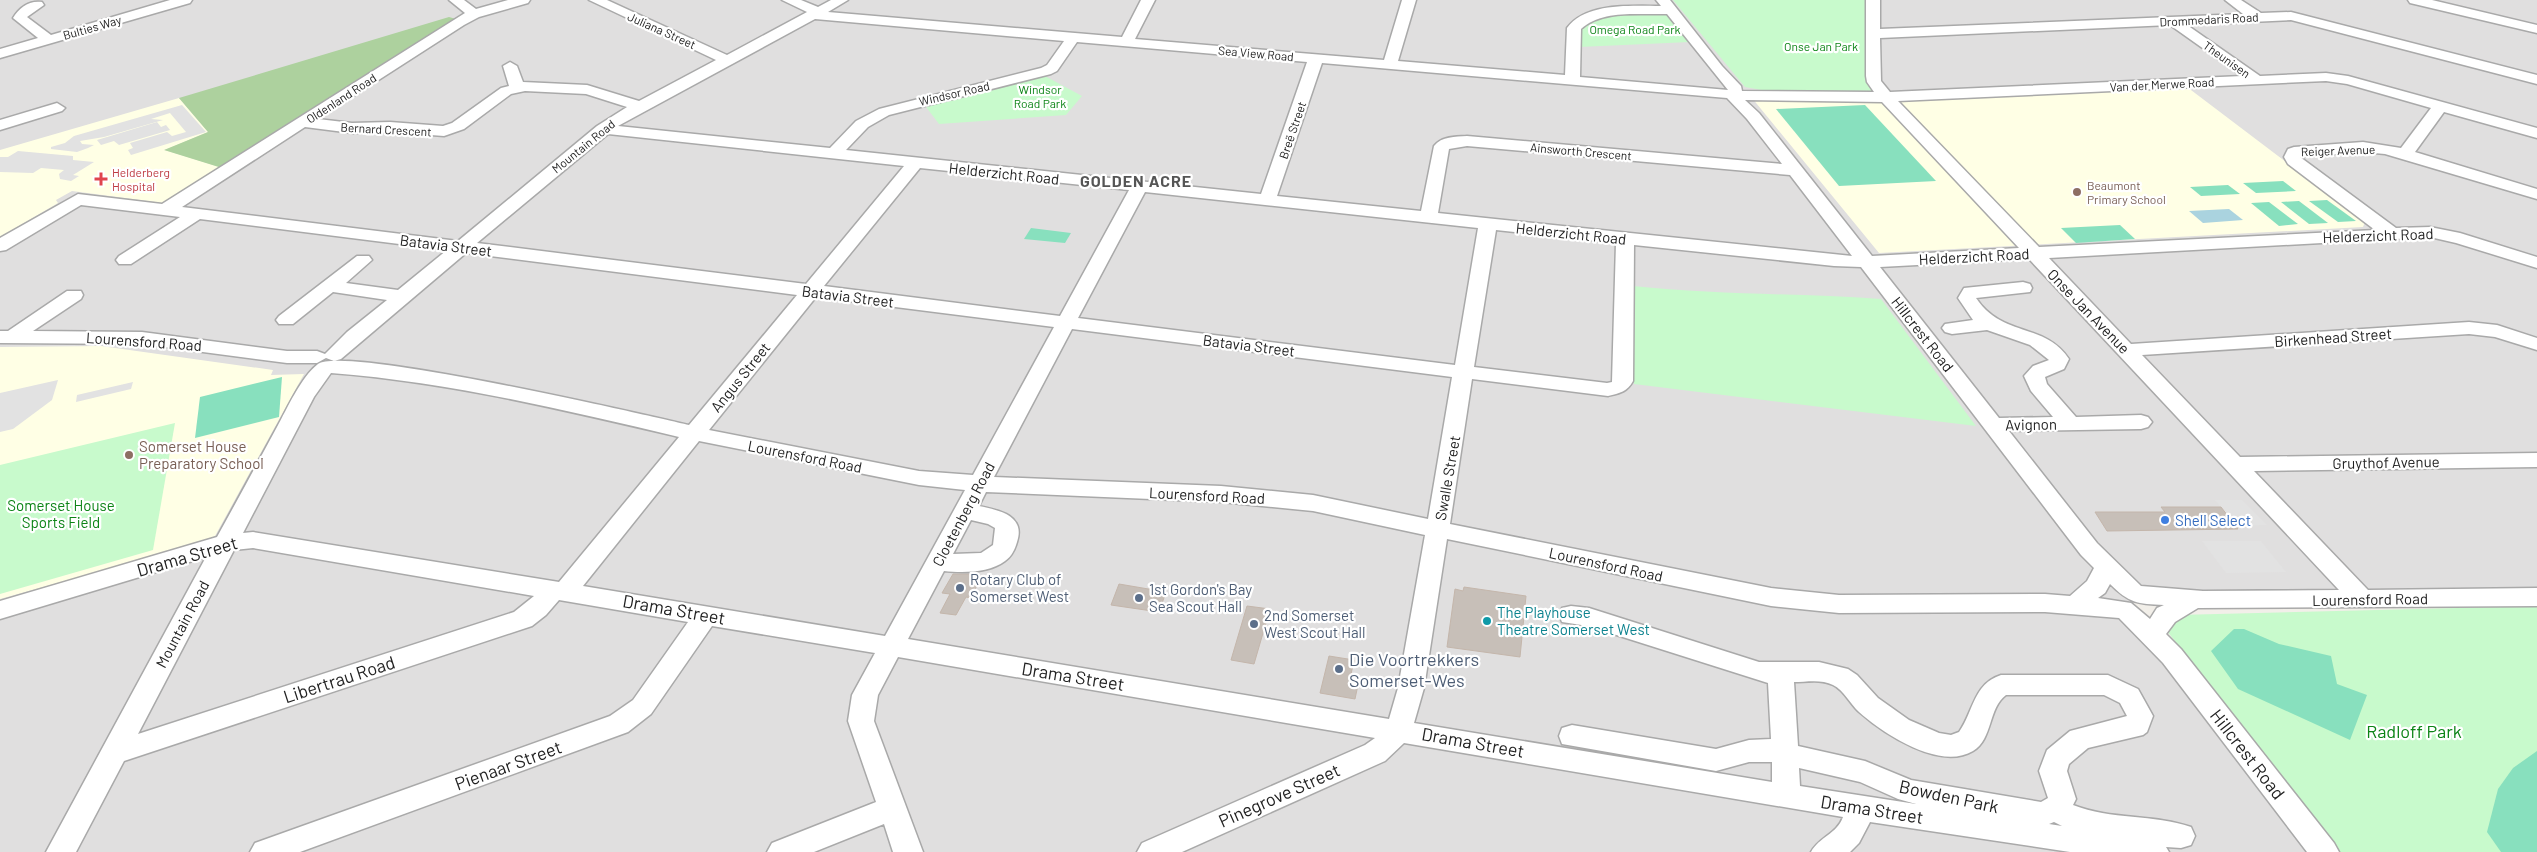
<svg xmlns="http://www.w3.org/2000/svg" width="2537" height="852" viewBox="0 0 2537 852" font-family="Barlow,sans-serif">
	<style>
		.residential { fill: #e0dfdf }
		.education { fill: #ffffe5 }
		.forest { fill: #add19e }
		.park { fill: #c8facc }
		.pitch { fill: #88e0be }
		.parking { fill: #e2e2e2 }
		.water { fill: #aad3df }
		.building { fill: #c7bfb8; stroke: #c4b6ab }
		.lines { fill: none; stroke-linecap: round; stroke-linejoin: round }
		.minor-casing { stroke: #a9a9a9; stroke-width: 3 }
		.minor { fill: #fff; fill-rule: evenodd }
		.health-dot { fill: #e0444e; stroke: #fff; stroke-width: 2 }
		.education-dot { fill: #8d6e63; stroke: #fff; stroke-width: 2 }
		.shop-dot { fill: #3f7fe0; stroke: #fff; stroke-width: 2 }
		.service-dot { fill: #5c6f8a; stroke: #fff; stroke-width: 2 }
		.culture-dot { fill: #0f9aa8; stroke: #fff; stroke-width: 2 }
		.labels { text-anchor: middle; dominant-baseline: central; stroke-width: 4.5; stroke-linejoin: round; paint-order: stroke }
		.far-street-label { font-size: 12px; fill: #222; stroke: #fff }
		.far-park-label { font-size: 12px; fill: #0c8416; stroke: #fff }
		.far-health-label { font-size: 12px; fill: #be3a42; stroke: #fff; text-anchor: start }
		.far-education-label { font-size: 12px; fill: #785e54; stroke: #fff; text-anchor: start }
		.street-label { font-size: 15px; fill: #222; stroke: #fff }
		.education-label { font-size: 15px; fill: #785e54; stroke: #fff; text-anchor: start }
		.park-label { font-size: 15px; fill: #0c8416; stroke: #fff }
		.shop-label { font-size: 15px; fill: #366cbe; stroke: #fff; text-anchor: start }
		.service-label { font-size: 15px; fill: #4e5e75; stroke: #fff; text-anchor: start }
		.culture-label { font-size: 15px; fill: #0d838f; stroke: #fff; text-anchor: start }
		.far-district-label { font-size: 16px; font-weight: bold; letter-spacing: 1px; fill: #555; stroke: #fff }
		.near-street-label { font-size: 18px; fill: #222; stroke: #fff }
		.near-service-label { font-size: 18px; fill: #4e5e75; stroke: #fff; text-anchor: start }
		.near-park-label { font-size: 18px; fill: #0c8416; stroke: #fff }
	</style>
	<rect width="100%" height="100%" fill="#f2efe9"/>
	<polygon class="residential" points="0,0 2537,0 2537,597 2130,602 2324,852 0,852"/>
	<g class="education">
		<polygon points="2187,87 2365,222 2363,227 1879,253 1752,98 1902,101"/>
		<polygon points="179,98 208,132 165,150 220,167 163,203 72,191 56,200 58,203 0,237 0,150"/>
		<polygon points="101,346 273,370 271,375 304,374 215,536 201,543 0,599 0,347"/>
	</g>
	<polygon class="forest" points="449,17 456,19 222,168 164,150 208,132 179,98"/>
	<g class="park">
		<polygon points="1673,0 1868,0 1873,91 1767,91 1745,87"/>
		<path d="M1663,13L1668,14L1690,42L1579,47C1579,41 1577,33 1580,28C1590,11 1645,13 1663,13Z"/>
		<polygon points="1043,75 1082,96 1066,115 939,124 923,103"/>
		<path d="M1633,286C1715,295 1798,293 1881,299L1976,426L1634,384Z"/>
		<polygon points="175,423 153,550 0,594 0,465"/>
		<polygon points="2537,606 2537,852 2339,852 2167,631 2177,615"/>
	</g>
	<g class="pitch">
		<polygon points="1865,105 1936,181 1839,186 1776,109"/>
		<polygon points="2283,181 2296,191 2256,193 2243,183"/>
		<polygon points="2228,185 2240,194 2201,196 2190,187"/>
		<polygon points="2327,200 2356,221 2338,222 2309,201"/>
		<polygon points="2299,201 2328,223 2309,224 2281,202"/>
		<polygon points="2269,202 2298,224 2279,226 2251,203"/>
		<polygon points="2120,225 2135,239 2076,243 2061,228"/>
		<polygon points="1031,228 1071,233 1065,243 1024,239"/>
		<polygon points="282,377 279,417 195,438 200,397"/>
		<polygon points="2234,629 2244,629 2279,644 2331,656 2337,684 2367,695 2350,740 2238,689 2211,651"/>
		<polygon points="2537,751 2537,852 2501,852 2487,832 2498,789 2513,768"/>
	</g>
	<g class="parking">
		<polygon points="182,105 206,132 131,155 128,150 133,148 130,143 167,132 172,136 186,132 170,113 151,119 163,120 104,137 80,141 82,144 94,145 88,148 77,152 51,149 51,147 65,143 74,136"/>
		<polygon points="157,122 161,127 166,125 170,130 119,145 114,141 101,145 97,140"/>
		<polygon points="18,151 73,156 73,160 94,162 73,175 79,176 71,181 60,179 59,174 64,170 41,168 33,173 0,172 0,157 8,157"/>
		<polygon points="58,380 52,400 13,429 0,432 0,393"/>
		<polygon points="133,382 131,389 76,402 77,395"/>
		<polygon points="2215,500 2242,500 2267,525 2236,526"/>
		<polygon points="2202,541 2261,541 2286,572 2226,573"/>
	</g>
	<polygon class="water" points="2229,209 2243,220 2203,223 2189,211"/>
	<g class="building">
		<polygon points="2161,507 2221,507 2238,529 2107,531 2095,512 2165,512"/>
		<polygon points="953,574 978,574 973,582 978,583 971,598 966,597 956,615 940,613 950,594 942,593"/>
		<polygon points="1119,584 1166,592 1159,612 1111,605"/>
		<polygon points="1464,587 1526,596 1520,657 1447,647 1455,589 1463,591"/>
		<polygon points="1247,606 1270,609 1254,664 1231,660"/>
		<polygon points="1329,656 1354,660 1350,679 1359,680 1355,699 1320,693"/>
	</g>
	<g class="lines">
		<defs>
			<g id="minor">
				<path d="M170,0H192L190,3L0,58V49L38,38L13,18C19,8 29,0 42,2L44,5L27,17L51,35Z"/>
				<path d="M449,0H464L476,9L508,0H530L528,3L479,17L464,25L318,119L352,123L390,122L443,126L452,123L501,88L509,86L503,66L510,62L517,66L523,82L587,85L639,101L716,60L589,0H607L727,55L807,12L782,0H801L818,7L831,0H848L828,12L1122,37L1141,0H1155L1135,39L1384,60L1402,0H1416L1398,61L1565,75L1567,28C1586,2 1632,6 1661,6L1656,0H1670L1722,66L1741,86L1742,91L1874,92L1867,82L1866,76V0H1880V29L2243,14L2225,0H2241L2261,13L2291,12L2537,75V84L2291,20L2187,25L2260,76L2326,73L2348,76L2537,128V138L2444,112L2415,152L2537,189V199L2385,154L2363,152L2300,157L2396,228L2430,227L2460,233L2537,257V268L2456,243L2430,237L2049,258L2131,344L2469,322L2497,325L2537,338V350L2495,337L2469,334L2142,355L2240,457L2537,453V467L2254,471L2368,590L2537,588V606L2198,608L2175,622L2166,634L2181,649L2334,843L2339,852H2307L2163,663L2119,618L2045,612L1839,613L1771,606L1447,539L1424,688L1414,723L1772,782V762H1749L1716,771L1562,744L1559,736L1562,728L1572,725L1716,749L1749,740L1771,739L1768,683L1588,626L1562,622L1559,615L1562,608L1571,606L1589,608L1759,662H1819L1848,669L1857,675L1878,698L1909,720L1939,733L1951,735L1959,732C1974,711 1973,684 2001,675H2108L2138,689L2153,716L2147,732L2143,735L2088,748L2069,764L2067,771L2076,799L2073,805C2111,820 2154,814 2191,827L2195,836L2191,845L2181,848L2166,847L2169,852H2070L1870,822L1859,843L1850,852H1811C1819,837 1837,834 1843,817L1404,743L1385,761L1182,852H1137L1142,843L1365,745L1375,738L898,657L878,695L874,721L923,852H893L884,824L814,852H767L772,843L876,802L848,721L852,695L875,653L712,626L651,714L628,732L300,852H250L255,843L610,716L633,700L688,622L559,600L546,615L532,626L124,761L76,852H46L206,557L0,619V601L217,537C237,501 257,464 277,427C287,409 301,377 318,364C343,345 641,414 689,425L797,295L466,253L341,359L334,361L326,358L317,363H287L142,344L0,343V331H8L67,291H81L83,295L81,299L33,331L142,332L287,351H317L325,354L347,332L387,300L333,292L293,324H279L276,320L279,316L357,256H369L372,260L346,283L398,290L447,250L200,219L131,264H119L116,260L119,256L180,217L81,205L6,250L0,251V238L78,194L162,204L465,13ZM1667,14L1728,90L1580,77L1581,29C1602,9 1640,15 1667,14ZM815,19L1064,41L1047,65L1041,68L879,109L856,121L830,148L618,126ZM2170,25L2242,76L1890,92L1881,81L1880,38ZM1077,42L1307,62L1261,194L846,150L868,127L889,115L1051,74L1057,71ZM1322,63L1727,98L1747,119L1782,164L1467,136C1455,137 1442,136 1434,146L1421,211L1277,196ZM2326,81L2347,84L2431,108L2401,148L2363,142L2294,147L2288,149L2284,157L2288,164L2375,230L2039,247L1898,101ZM525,91L586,94L627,107L597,126L458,241L182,207L305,127L352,133L390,132L444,136L464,129L511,94ZM1745,100L1882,102L2019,248L1872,256L1759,113ZM608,134L904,166L806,284L477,243ZM1467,146L1790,175L1852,256L1438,213L1449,149ZM920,168L1129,190L1060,316L824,286ZM1145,192L1478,228L1455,365L1078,318ZM1496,230L1616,243L1612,382L1607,383L1474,367ZM1634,245L1834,266L1861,267L2081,555L2094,568L2087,581L2070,596L2045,594L1839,595L1771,588L1450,524L1472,379L1608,396C1620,393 1627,392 1633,381ZM2029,259L2339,590L2203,591L2141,586L2097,543L2009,431L2141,429L2148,427L2152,422L2148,417L2141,415L2076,417L2047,384L2045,377L2064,369L2069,359C2044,322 2003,338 1976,298L2030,292L2032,288L2030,284L2023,282L1964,288L1958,298L1973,320L1945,324L1942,328L1945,332L1952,334L1987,330L2030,345L2049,360L2033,366L2024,376L2031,391L2053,417L1999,418L1880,267ZM816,297L1054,327L973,475L919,471L709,430ZM1072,329L1452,377L1428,519L1313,495L1221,486L994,477ZM331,373C449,382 564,410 679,437L559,582L253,532L243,533L314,397ZM699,441L919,485L965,490L885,636L583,586ZM986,492L1221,502L1313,511L1425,535L1398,688L1389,719L908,639L944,571C963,573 989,573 1005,561C1012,556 1015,549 1017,542C1026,515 998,510 979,506ZM971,520L988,524L995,528L993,545L981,553L953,554ZM253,548L534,596L514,612L138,734L234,550ZM2110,584C2129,603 2137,604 2164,605L2157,608L2150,619L2131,603L2098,598L2105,593ZM1794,682C1806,682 1822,679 1833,685C1844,690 1850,704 1859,712C1884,734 1940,771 1973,751C1993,739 1988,708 2006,695H2104L2120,703L2127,716L2070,731L2047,750L2039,771L2048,798L2041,802L1911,780L1865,761L1798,746ZM1799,768L1860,782L1898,799L1916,804L1800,786ZM2054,822L2062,826L2049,824Z"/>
				<polygon points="2408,0 2432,0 2537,25 2537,33 2410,3"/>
				<polygon points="57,103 65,108 62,111 0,130 0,120"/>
			</g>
		</defs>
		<use href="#minor" class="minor-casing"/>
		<use href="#minor" class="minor"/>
	</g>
	<path class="health-dot" d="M98.5 171.5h5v5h5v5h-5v5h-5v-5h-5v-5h5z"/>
	<g class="education-dot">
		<circle cx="2077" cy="192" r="5"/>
		<circle cx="129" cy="455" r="5"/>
	</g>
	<circle class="shop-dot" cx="2165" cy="520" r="5"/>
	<g class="service-dot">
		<circle cx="960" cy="588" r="5"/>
		<circle cx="1139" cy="598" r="5"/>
		<circle cx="1254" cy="624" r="5"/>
		<circle cx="1339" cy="669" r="5"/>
	</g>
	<circle class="culture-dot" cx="1487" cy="621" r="5"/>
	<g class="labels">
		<g class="far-street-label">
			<text transform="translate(2209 19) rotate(-3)">Drommedaris Road</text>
			<text transform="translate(92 27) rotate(-16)">Bulties Way</text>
			<text transform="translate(662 30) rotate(24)">Juliana Street</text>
			<text transform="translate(1256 53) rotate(5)">Sea View Road</text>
			<text transform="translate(2227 59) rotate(35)">Theunisen</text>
			<text transform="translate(2162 84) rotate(-3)">Van der Merwe Road</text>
			<text transform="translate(954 93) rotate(-13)">Windsor Road</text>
			<text transform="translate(341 98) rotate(-33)">Oldenland Road</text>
			<text transform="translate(386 129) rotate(3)">Bernard Crescent</text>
			<text transform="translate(1292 130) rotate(-71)">Breë Street</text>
			<text transform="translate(583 146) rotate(-39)">Mountain Road</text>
			<text transform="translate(2338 150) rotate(-2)">Reiger Avenue</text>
			<text transform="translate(1581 151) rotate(5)">Ainsworth Crescent</text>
		</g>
		<g class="far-park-label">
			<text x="1635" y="29">Omega Road Park</text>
			<text x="1821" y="46">Onse Jan Park</text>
			<text x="1040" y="89">Windsor<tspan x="1040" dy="14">Road Park</tspan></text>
		</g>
		<g class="far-health-label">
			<text x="112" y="172">Helderberg<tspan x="112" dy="14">Hospital</tspan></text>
		</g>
		<g class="far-education-label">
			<text x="2087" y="185">Beaumont<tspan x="2087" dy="14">Primary School</tspan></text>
		</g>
		<g class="street-label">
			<text transform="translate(1004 173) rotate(6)">Helderzicht Road</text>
			<text transform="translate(1571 233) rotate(6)">Helderzicht Road</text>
			<text transform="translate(2378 235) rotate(-2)">Helderzicht Road</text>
			<text transform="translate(446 245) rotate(7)">Batavia Street</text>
			<text transform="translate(1974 256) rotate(-3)">Helderzicht Road</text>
			<text transform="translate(848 296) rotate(7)">Batavia Street</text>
			<text transform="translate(2089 311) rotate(46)">Onse Jan Avenue</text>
			<text transform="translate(1923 334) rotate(52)">Hillcrest Road</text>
			<text transform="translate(2333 337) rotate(-4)">Birkenhead Street</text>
			<text transform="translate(144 341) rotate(4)">Lourensford Road</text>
			<text transform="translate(1249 345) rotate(7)">Batavia Street</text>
			<text transform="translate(740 377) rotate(-51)">Angus Street</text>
			<text transform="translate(2031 424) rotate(-1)">Avignon</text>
			<text transform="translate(805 456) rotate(11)">Lourensford Road</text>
			<text transform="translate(2386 462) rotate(-1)">Gruythof Avenue</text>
			<text transform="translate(1447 478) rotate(-80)">Swalle Street</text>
			<text transform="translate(1207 495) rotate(3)">Lourensford Road</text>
			<text transform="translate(963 514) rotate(-62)">Cloetenberg Road</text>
			<text transform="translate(1606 564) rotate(12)">Lourensford Road</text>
			<text transform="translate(2370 599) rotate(-1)">Lourensford Road</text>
			<text transform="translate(182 624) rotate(-62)">Mountain Road</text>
		</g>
		<g class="education-label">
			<text x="139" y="446">Somerset House<tspan x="139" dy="17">Preparatory School</tspan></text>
		</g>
		<g class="park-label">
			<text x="61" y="505">Somerset House<tspan x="61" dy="17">Sports Field</tspan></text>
		</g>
		<g class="shop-label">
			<text x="2175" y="520">Shell Select</text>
		</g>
		<g class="service-label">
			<text x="970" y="579">Rotary Club of<tspan x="970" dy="17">Somerset West</tspan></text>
			<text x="1149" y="589">1st Gordon's Bay<tspan x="1149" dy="17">Sea Scout Hall</tspan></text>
			<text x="1264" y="615">2nd Somerset<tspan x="1264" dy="17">West Scout Hall</tspan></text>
		</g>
		<g class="culture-label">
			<text x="1497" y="612">The Playhouse<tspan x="1497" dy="17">Theatre Somerset West</tspan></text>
		</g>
		<g class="far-district-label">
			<text x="1136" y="180">GOLDEN ACRE</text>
		</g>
		<g class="near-street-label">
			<text transform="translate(187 556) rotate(-16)">Drama Street</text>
			<text transform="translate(674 609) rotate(10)">Drama Street</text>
			<text transform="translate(1073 676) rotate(9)">Drama Street</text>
			<text transform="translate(339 679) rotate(-18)">Libertrau Road</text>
			<text transform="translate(1473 742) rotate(10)">Drama Street</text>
			<text transform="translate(2248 754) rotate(52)">Hillcrest Road</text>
			<text transform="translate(508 765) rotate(-20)">Pienaar Street</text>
			<text transform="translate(1279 795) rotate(-24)">Pinegrove Street</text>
			<text transform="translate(1949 796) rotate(12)">Bowden Park</text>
			<text transform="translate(1872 809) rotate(9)">Drama Street</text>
		</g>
		<g class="near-service-label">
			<text x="1349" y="659">Die Voortrekkers<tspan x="1349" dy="21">Somerset-Wes</tspan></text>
		</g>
		<g class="near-park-label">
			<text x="2414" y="731">Radloff Park</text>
		</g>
	</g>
</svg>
